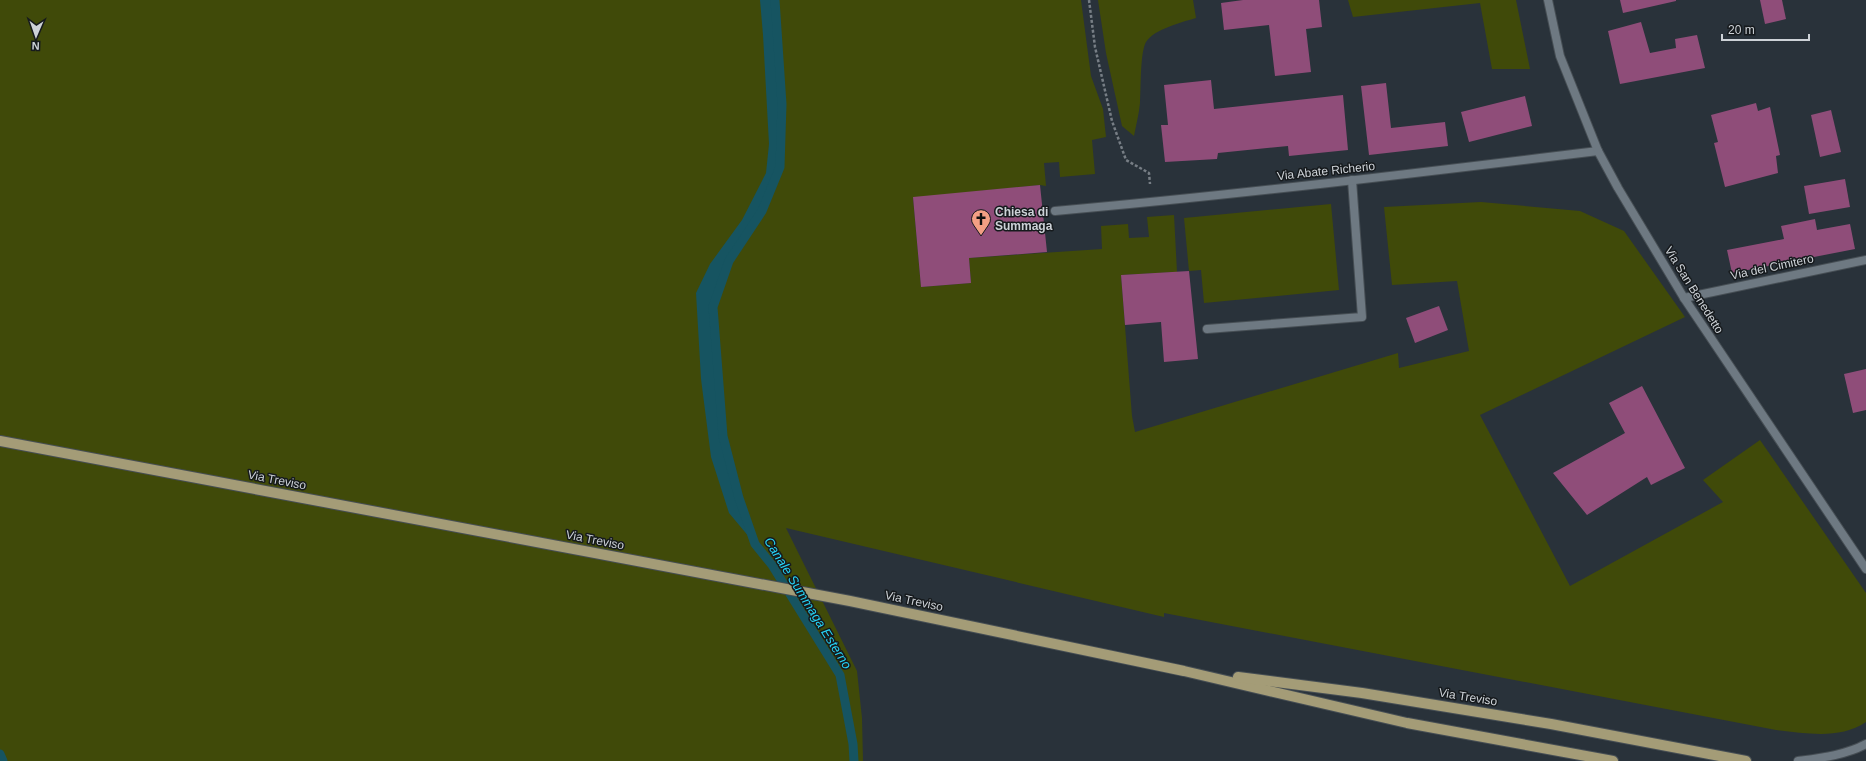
<svg xmlns="http://www.w3.org/2000/svg" width="1866" height="761" viewBox="0 0 1866 761" font-family="Helvetica,sans-serif">
	<style>
		.green { fill: #404a09 }
		.water { fill: #165461 }
		.lines { fill: none; stroke-linecap: round; stroke-linejoin: round }
		.stream { stroke: #165461; stroke-width: 9 }
		.building { fill: #8f4d79 }
		.service-casing { stroke: #464e54; stroke-width: 10 }
		.minor-casing { stroke: #464e54; stroke-width: 10 }
		.tertiary-casing { stroke: #464e54; stroke-width: 10 }
		.primary-casing { stroke: #464e54; stroke-width: 12 }
		.path { stroke: #777e85; stroke-width: 2.5; stroke-dasharray: 3 2; stroke-linecap: butt }
		.service { stroke: #6e7982; stroke-width: 8 }
		.minor { stroke: #6e7982; stroke-width: 8 }
		.tertiary { stroke: #6e7982; stroke-width: 8 }
		.primary { stroke: #a49c77; stroke-width: 10 }
		.labels { text-anchor: middle; dominant-baseline: central; stroke-width: 3; stroke-linejoin: round; paint-order: stroke }
		.street-label { font-size: 12px; fill: #cdd2d7; stroke: #161a1d }
		.poi-label { font-size: 12px; font-weight: bold; fill: #cdd2d7; stroke: #161a1d; text-anchor: start }
		.water-label { font-size: 13px; font-style: italic; fill: #26d4f6; stroke: #161a1d }
	</style>
	<rect width="100%" height="100%" fill="#29323a"/>
	<g class="green">
		<path d="M0,0H1081L1091,76L1103,109L1106,137L1092,140L1095,174L1060,177L1059,162L1044,163L1046,186L1040,185L913,198L921,287L971,283L969,258L1102,249L1101,226L1128,224L1129,238L1149,237L1147,217L1174,215L1177,272L1121,275L1132,416L1135,432L1398,353L1399,368L1469,351L1457,281L1392,285L1384,207L1481,202L1580,211L1624,231L1685,317L1480,415L1570,586L1723,502L1703,480L1760,440L1866,593V722C1839,740 1806,733 1776,730L1164,613V617L786,528L857,671L862,718L863,761H0Z"/>
		<path d="M1098,0H1193L1196,18C1183,22 1154,29 1146,42C1140,52 1141,89 1140,103C1139,114 1136,125 1134,136L1122,126L1106,53Z"/>
		<polygon points="1348,0 1516,0 1530,69 1492,69 1480,3 1353,17"/>
		<polygon points="1331,204 1339,290 1204,303 1201,270 1189,271 1184,218"/>
	</g>
	<polygon class="water" points="760,0 775,0 782,104 780,167 762,211 729,261 713,307 723,436 739,498 755,544 729,513 711,457 701,379 696,293 710,264 742,220 766,173 769,144 763,35"/>
	<g class="lines">
		<g class="stream">
			<polyline points="775,0 782,104 780,167 762,211 729,261 713,307 723,436 739,498 755,544 772,565 840,675 853,744 854,761"/>
			<polyline points="0,754 3,761"/>
		</g>
	</g>
	<g class="building">
		<polygon points="1243,0 1319,0 1322,27 1306,29 1311,72 1275,76 1269,25 1224,30 1221,3"/>
		<polygon points="1620,0 1676,0 1676,1 1623,13"/>
		<polygon points="1760,0 1782,0 1786,19 1765,24"/>
		<polygon points="1641,22 1650,53 1676,48 1675,39 1697,35 1705,68 1620,84 1608,31"/>
		<polygon points="1211,80 1214,109 1343,95 1348,150 1289,156 1288,146 1218,153 1217,159 1165,162 1161,125 1168,125 1164,85"/>
		<polygon points="1386,83 1391,128 1445,122 1448,146 1369,155 1361,86"/>
		<polygon points="1525,96 1532,126 1469,142 1461,112"/>
		<polygon points="1756,103 1758,111 1770,107 1780,155 1776,156 1778,173 1725,187 1714,143 1718,142 1711,115"/>
		<polygon points="1831,110 1841,152 1820,157 1811,115"/>
		<polygon points="1845,179 1850,207 1809,214 1804,186"/>
		<polygon points="1040,185 1047,252 969,258 971,283 921,287 913,197"/>
		<polygon points="1815,219 1817,230 1850,224 1855,249 1732,273 1727,250 1784,239 1781,226"/>
		<polygon points="1189,271 1198,359 1164,362 1161,322 1125,325 1121,275"/>
		<polygon points="1439,306 1448,330 1415,343 1406,318"/>
		<polygon points="1866,369 1866,410 1853,413 1844,374"/>
		<polygon points="1642,386 1685,468 1651,485 1647,477 1587,515 1553,473 1625,433 1609,403"/>
	</g>
	<g class="lines">
		<defs>
			<polyline id="service" points="1207,329 1362,317 1352,180"/>
			<g id="minor">
				<path d="M1055,211C1236,195 1417,173 1598,151"/>
				<polyline points="1684,298 1866,260"/>
			</g>
			<g id="tertiary">
				<polyline points="1548,0 1560,56 1598,151 1618,188 1684,298 1866,569"/>
				<path d="M1798,761C1820,758 1846,755 1866,744"/>
			</g>
			<g id="primary">
				<polyline points="0,441 850,601 1184,671 1407,723 1613,761"/>
				<polyline points="1238,677 1362,693 1551,724 1746,761"/>
			</g>
		</defs>
		<use href="#service" class="service-casing"/>
		<use href="#minor" class="minor-casing"/>
		<use href="#tertiary" class="tertiary-casing"/>
		<use href="#primary" class="primary-casing"/>
		<polyline class="path" points="1089,0 1095,47 1112,121 1126,160 1149,173 1150,184"/>
		<use href="#service" class="service"/>
		<use href="#minor" class="minor"/>
		<use href="#tertiary" class="tertiary"/>
		<use href="#primary" class="primary"/>
	</g>
	<defs>
		<symbol id="church-pin" viewBox="-11 -11 22 30"><path d="M0 17L-7.5 6A9.5 9.5 0 1 1 7.5 6Z" fill="#f39f84" stroke="#161a1d"/><path d="M-1.2-6h2.4v3.5h3.3v2.4h-3.3V6h-2.4V-.1h-3.3v-2.4h3.3Z" fill="#111"/></symbol>
	</defs>
	<g fill-rule="evenodd">
		<use href="#church-pin" x="970" y="208" width="22" height="30"/>
	</g>
	<g class="labels">
		<g class="street-label">
			<text transform="translate(1326 171) rotate(-6)">Via Abate Richerio</text>
			<text transform="translate(1772 267) rotate(-12)">Via del Cimitero</text>
			<text transform="translate(1694 290) rotate(58)">Via San Benedetto</text>
			<text transform="translate(277 480) rotate(11)">Via Treviso</text>
			<text transform="translate(595 540) rotate(11)">Via Treviso</text>
			<text transform="translate(914 601) rotate(12)">Via Treviso</text>
			<text transform="translate(1468 697) rotate(9)">Via Treviso</text>
		</g>
		<g class="poi-label">
			<text x="995" y="212">Chiesa di<tspan x="995" dy="14">Summaga</tspan></text>
		</g>
		<g class="water-label">
			<text transform="translate(808 603) rotate(58)">Canale Summaga Esterno</text>
		</g>
	</g>
	<g transform="translate(36 36) rotate(182)" stroke="#161a1d" stroke-width="3" paint-order="stroke">
	<path d="M0-3L7 15L0 10L-7 15Z" fill="#cdd2d7"/>
	<text y="-6" font-size="11" font-weight="bold" text-anchor="middle" fill="#cdd2d7">N</text>
	</g>
	<path d="M1722 34v6h87v-6" fill="none" stroke="#cdd2d7" stroke-width="2"/>
	<text x="1728" y="34" font-size="12" fill="#cdd2d7" stroke="#161a1d" stroke-width="3" paint-order="stroke">20 m</text>
</svg>
